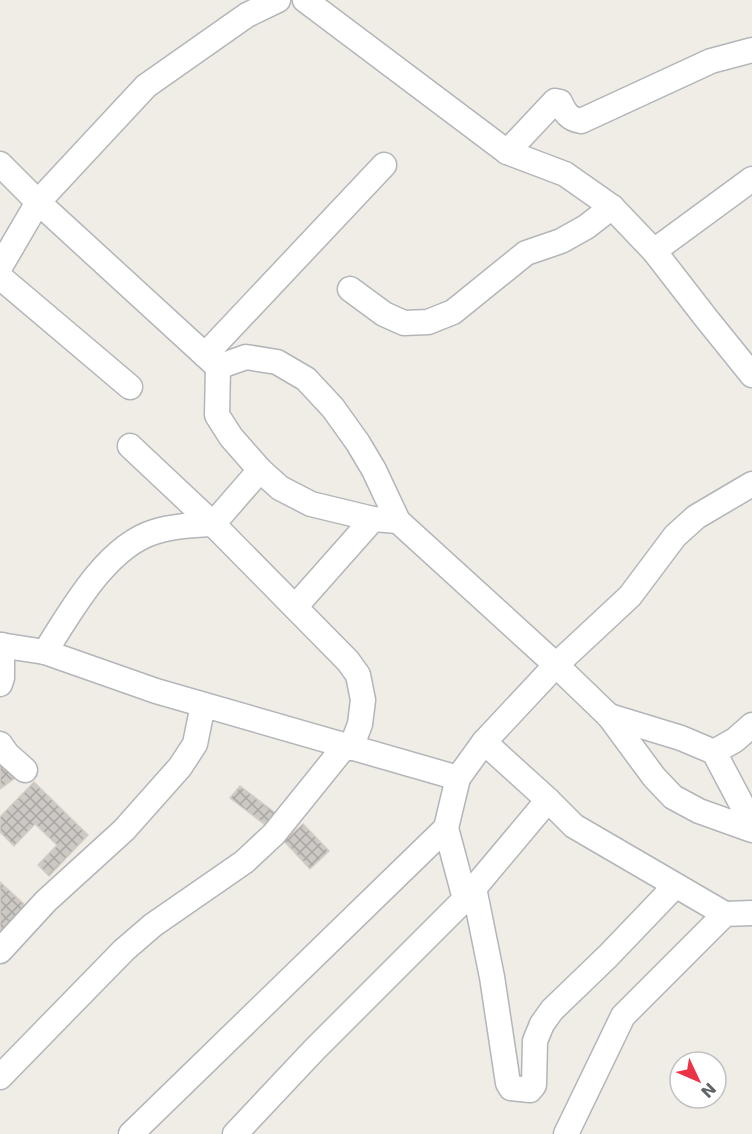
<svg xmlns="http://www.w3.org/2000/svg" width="752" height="1134" viewBox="0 0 752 1134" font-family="'DejaVu Sans',sans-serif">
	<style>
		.building { fill: url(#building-cross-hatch); stroke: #d5cdc5; stroke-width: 1.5 }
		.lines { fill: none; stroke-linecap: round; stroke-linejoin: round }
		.minor-casing { stroke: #b2b6b9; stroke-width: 27 }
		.minor { stroke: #fff; stroke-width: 24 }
	</style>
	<defs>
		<pattern id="building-cross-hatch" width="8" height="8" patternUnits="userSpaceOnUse" patternTransform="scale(1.5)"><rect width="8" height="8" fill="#ccc8c4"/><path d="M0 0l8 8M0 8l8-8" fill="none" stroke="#a9a6a3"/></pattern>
	</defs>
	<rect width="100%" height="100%" fill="#f0ede7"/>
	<g class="building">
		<polygon points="0,761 19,775 0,789"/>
		<polygon points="34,782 88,835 49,876 38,865 57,845 35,824 14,846 0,832 0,817"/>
		<polygon points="240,786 278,815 268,827 230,798"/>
		<polygon points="303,824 329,851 310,869 284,841"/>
		<polygon points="0,882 26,906 0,934"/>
	</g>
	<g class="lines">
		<defs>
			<g id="minor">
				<polyline points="305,0 507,152 565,174 612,207 654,251 706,318 752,375"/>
				<path d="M507,152L555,101L560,102C565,113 569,119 581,121L711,61L752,50"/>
				<polyline points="0,164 38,202 218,367 246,357 277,362 306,379 333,408 358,443 374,470 398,521 556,665 609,716 654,777 673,797 699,811 752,830"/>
				<polyline points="654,251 752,179"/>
				<polyline points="0,267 38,202 146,86 247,15 278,0"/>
				<polyline points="0,277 130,387"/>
				<polyline points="350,289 384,314 404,323 428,322 453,312 526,253 561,241 586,227 612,207"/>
				<polyline points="205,355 384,165"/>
				<polyline points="218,367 217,415 231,437 260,470 280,488 311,504 373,519 398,521"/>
				<polyline points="130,446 213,524 348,661 358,675 363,700 360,724 351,748"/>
				<polyline points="295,607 373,519"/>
				<polyline points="0,645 45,652 156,691 458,778 484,742 556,665 630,596 675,536 696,517 752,484"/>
				<path d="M45,652C71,611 106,547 154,532C173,526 194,525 213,524L260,470"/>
				<polyline points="0,684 2,678 2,645"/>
				<polyline points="609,716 681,738 714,752 752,824"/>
				<polyline points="484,742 548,800 574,826 725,914"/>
				<polyline points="0,744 7,754 25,770"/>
				<polyline points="714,752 735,740 752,725"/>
				<polyline points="474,888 492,977 508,1083 511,1088 530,1090 534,1085 535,1041 542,1024 552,1010 608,956 675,886"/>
				<polyline points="465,899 548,800"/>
				<polyline points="0,951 46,901 124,830 180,767 195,744 203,705"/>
				<polyline points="0,1077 124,950 153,925 244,862 274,834 345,746"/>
				<polyline points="131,1134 446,828 458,778"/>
				<polyline points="235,1134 314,1050 465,899 446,828"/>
				<polyline points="566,1134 623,1016 725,914 752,913"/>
			</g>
		</defs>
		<use href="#minor" class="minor-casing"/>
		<use href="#minor" class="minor"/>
	</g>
	<g transform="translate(698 1080) rotate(134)"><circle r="28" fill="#ffffff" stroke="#bfc1c2" stroke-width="1.5"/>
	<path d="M0-4.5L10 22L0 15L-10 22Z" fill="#eb3247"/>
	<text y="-9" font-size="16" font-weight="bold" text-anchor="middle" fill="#5e6467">N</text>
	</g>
</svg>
